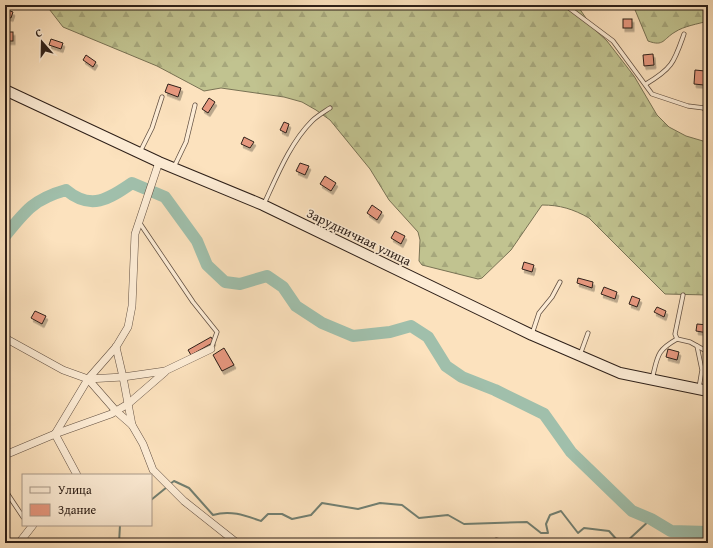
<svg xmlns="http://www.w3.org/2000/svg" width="713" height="548" viewBox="0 0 713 548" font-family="'Gentium Book Plus',serif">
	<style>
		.forest { fill: url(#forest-firs); stroke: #787254 }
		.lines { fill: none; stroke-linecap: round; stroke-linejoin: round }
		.stream { stroke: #727f71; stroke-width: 2 }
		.river { stroke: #a0bfab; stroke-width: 12 }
		.building { fill: #e7987f; stroke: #2e2019; filter: url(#shadow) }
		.lane-casing { stroke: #625042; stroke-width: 5 }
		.street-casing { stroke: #625042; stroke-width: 8 }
		.secondary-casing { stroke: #2e2019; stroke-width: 12 }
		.lane { stroke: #fdecd5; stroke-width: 3.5 }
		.street { stroke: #fdecd5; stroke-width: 7 }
		.secondary { stroke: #fdecd5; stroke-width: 10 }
		.labels { text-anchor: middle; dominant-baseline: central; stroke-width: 3; stroke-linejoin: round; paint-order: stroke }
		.street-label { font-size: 13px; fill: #2e2019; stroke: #fdecd5 }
	</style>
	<defs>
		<pattern id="forest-firs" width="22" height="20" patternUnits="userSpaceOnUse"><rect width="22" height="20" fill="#c1c390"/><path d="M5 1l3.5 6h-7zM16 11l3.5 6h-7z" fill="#a6a77c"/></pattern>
		<filter id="shadow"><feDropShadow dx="2" dy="3.5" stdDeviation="0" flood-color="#0004"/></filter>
	</defs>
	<rect width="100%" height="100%" fill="#fce2be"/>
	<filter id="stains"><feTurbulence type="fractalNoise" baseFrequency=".005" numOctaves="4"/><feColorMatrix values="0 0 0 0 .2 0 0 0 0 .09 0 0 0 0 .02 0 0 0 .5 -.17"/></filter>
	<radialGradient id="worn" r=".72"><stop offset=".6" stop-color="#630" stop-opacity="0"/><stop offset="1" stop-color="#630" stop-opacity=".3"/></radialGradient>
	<g class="forest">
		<path d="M46,5H577L592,27L607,41L634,76L657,115L669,127L686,136L703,141L708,148V295L665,294L589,218C573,209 560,205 542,205L511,250L482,278L478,279L422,265L419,261L420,240L418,232L389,200L370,169L330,120L316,110L302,102L284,97L221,88L204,91L157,66L63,27Z"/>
		<path d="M633,5H708V21C698,24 684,26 675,32C663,39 664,47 648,41Z"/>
	</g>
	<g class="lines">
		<g class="stream">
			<path d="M170,484L174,481L189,488L213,515C230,510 244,515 261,521L268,514H282L292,519L311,515L322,503L358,509L380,503L402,505L419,518L448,515L464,524L527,522L541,533H548L546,524L550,515L561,511L578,533L584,528L609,531L618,541L623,543"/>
			<polyline points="151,500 167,487"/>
			<polyline points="119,543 120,525"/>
			<polyline points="625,543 651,519"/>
		</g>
		<path class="river" d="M5,236C25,211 34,199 66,190C91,211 109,199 132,183L165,197L197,241L207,265L225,282L240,284L267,276L283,287L296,306L322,323L353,336L390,332L411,326L428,337L446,366L462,377L495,390L544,414L571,452L632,511L651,519L671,531L708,532"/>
	</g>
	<g class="building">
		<polygon points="5,9 13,12 11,18 5,16"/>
		<rect x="623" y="19" width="9" height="9"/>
		<rect x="5" y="32" width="8" height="9"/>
		<polygon points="51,39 63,43 61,49 49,45"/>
		<polygon points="653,54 654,65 644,66 643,55"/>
		<polygon points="86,55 96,62 93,67 83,60"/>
		<polygon points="695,70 705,71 704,85 694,84"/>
		<polygon points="168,84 181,88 178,97 165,92"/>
		<polygon points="209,98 215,102 208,113 202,109"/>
		<polygon points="284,122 289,124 286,133 280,130"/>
		<polygon points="244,137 254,142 250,148 241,144"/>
		<polygon points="300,163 309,166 305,175 296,171"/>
		<polygon points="325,176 336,183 331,191 320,184"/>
		<polygon points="372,205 382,212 377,220 367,213"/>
		<polygon points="395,231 405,236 401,244 391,238"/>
		<polygon points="524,262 534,265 532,272 522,269"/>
		<polygon points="578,278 593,282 592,288 577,283"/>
		<polygon points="604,287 617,292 615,299 601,294"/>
		<polygon points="632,296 640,299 637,307 629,304"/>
		<polygon points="657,307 666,311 664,317 654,312"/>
		<polygon points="35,311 46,316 42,324 31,318"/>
		<polygon points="697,324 708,325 708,333 696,331"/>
		<polygon points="211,337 214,342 191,355 188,350"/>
		<polygon points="224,348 234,365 222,371 213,355"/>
		<polygon points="668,349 679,352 677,360 666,357"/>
	</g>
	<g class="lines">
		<defs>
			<g id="lane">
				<polyline points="565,5 613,41 652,94 688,106 704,108 708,106"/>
				<path d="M646,84C673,68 674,62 684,34"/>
				<polyline points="704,108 708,115"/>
				<polyline points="140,152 152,128 162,97"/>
				<polyline points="174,167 186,142 195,105"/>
				<path d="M264,204C277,176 290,143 312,121C317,116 324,112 330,108"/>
				<polyline points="139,222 193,302 217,332 211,349"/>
				<polyline points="532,334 539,313 552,297 560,282"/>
				<polyline points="677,339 675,334 683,295"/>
				<polyline points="697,346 702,370 699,388"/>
				<polyline points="580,355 588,333"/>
				<path d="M652,379C658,356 656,351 677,339L690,342L708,352"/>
				<polyline points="5,490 23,517"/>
				<polyline points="487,543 496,540 511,543"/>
			</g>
			<g id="street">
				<polyline points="5,338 63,370 88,379 123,377 165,371 211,349"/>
				<polyline points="116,347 123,377 132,425 143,444 153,470 184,501 237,543"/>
				<polyline points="88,379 116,411 132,425"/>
				<polyline points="55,434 88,379 116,347 128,327 132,306 135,234 159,162"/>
				<polyline points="55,434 77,475"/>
				<polyline points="5,455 55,434 111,414 128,404 165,372"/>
				<polyline points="19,543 33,525"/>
			</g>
			<polyline id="secondary" points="5,90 159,162 263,205 532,335 620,373 708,391"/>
		</defs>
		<use href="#lane" class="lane-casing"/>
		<use href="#street" class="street-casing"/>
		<use href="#secondary" class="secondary-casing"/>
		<use href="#lane" class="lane"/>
		<use href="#street" class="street"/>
		<use href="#secondary" class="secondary"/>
	</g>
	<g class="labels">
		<g class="street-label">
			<text transform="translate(359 237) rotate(26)">Зарудничная улица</text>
		</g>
	</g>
	<rect width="713" height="548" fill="none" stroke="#fce2be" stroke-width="20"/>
	<rect x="6" y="6" width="701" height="536" fill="none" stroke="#2e2019" stroke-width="2"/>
	<rect x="10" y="10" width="693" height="528" fill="none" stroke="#2e2019"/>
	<rect x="22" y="474" width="130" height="52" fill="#fdecd5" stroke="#aa9a8a"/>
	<rect x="30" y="487" width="20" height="6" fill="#fdecd5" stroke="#aa9a8a"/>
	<text x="58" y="494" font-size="12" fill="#2e2019">Улица</text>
	<rect x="30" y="504" width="20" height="12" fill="#e7987f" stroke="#aa9a8a"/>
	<text x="58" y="514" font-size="12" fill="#2e2019">Здание</text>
	<g transform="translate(42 42) rotate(340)" stroke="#fdecd5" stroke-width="3" paint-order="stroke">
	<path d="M0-3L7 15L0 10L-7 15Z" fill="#2e2019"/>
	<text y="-6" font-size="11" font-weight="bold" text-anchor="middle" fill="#2e2019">С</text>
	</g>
	<rect width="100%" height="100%" filter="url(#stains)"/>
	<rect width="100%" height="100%" fill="url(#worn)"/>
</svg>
